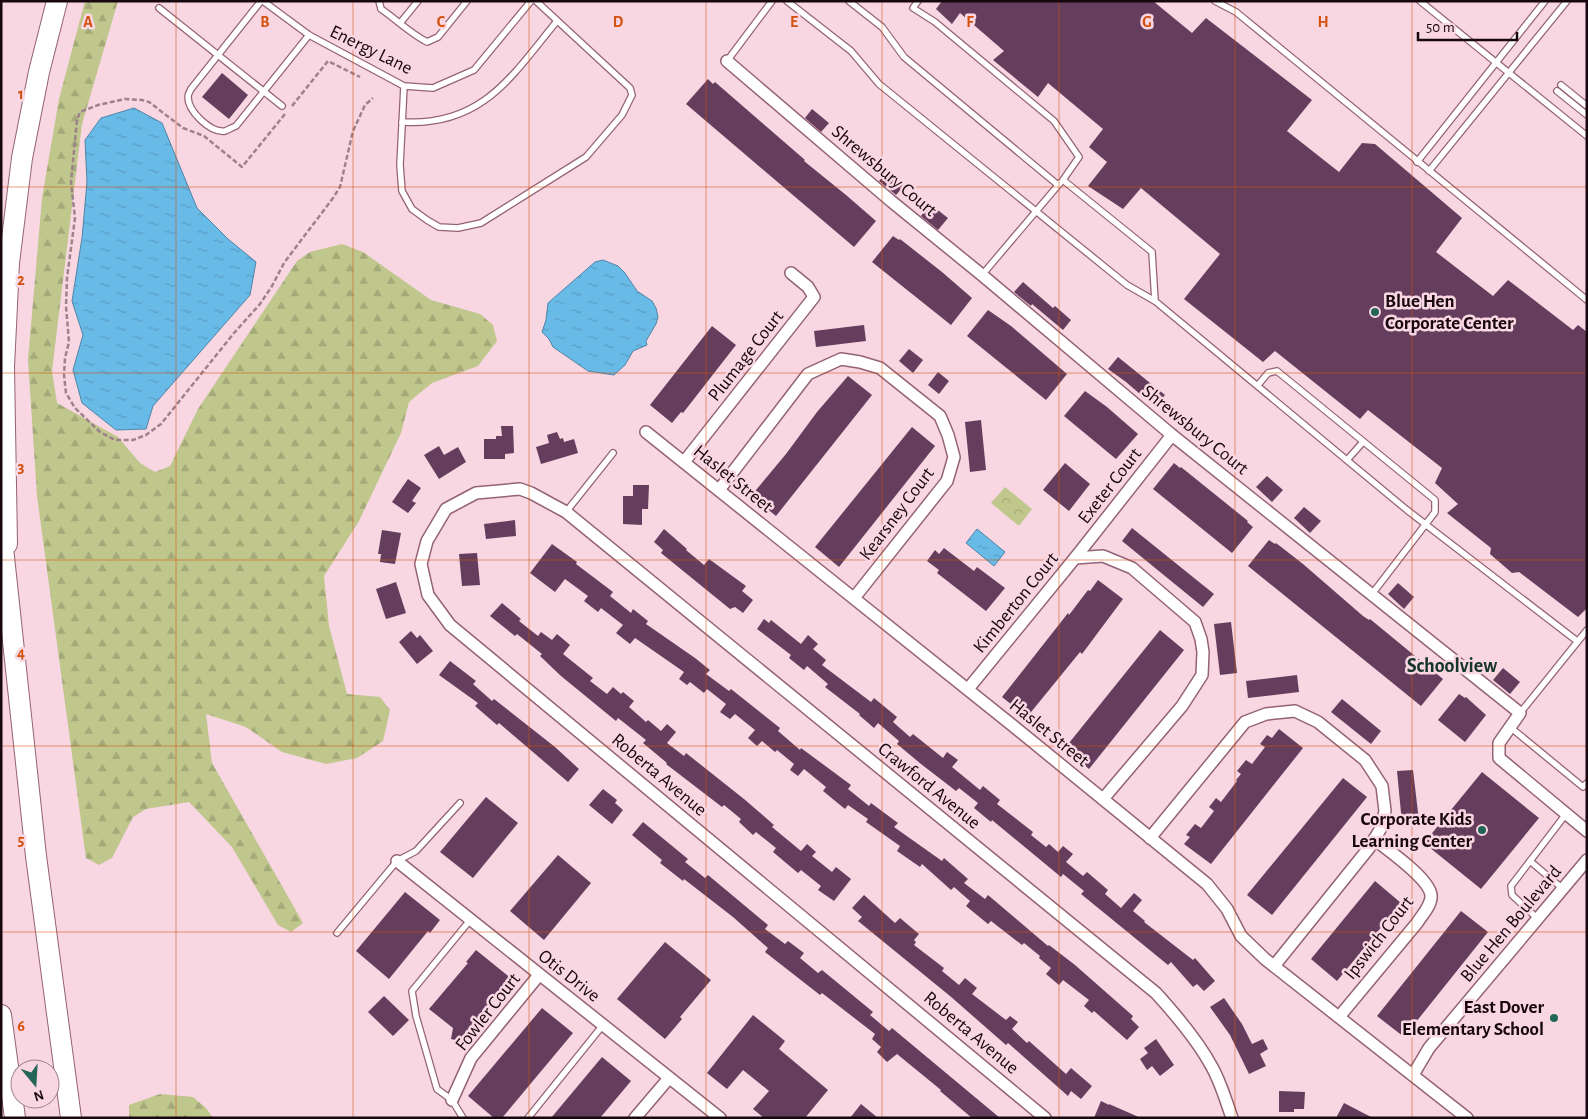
<svg xmlns="http://www.w3.org/2000/svg" width="1588" height="1119" viewBox="0 0 1588 1119" font-family="'Alegreya Sans',sans-serif">
	<style>
		.forest { fill: url(#forest-firs) }
		.park { fill: url(#park-crowns) }
		.water { fill: url(#water-ripples); stroke: #5084a6 }
		.building { fill: #643e5c }
		.lines { fill: none; stroke-linecap: round; stroke-linejoin: round }
		.lane-casing { stroke: #946276; stroke-width: 8 }
		.street-casing { stroke: #946276; stroke-width: 14 }
		.highway-casing { stroke: #946276; stroke-width: 22 }
		.path { stroke: #9d828c; stroke-width: 2.5; stroke-dasharray: 5 2.5; stroke-linecap: butt }
		.lane { stroke: #fff; stroke-width: 5.5 }
		.street { stroke: #fff; stroke-width: 11 }
		.highway { stroke: #fff; stroke-width: 20 }
		.grid { fill: none; stroke: #d3510c; stroke-width: 1; stroke-opacity: 0.55 }
		.poi-dot { fill: #236556; stroke: #f8d6e2; stroke-width: 2 }
		.labels { text-anchor: middle; dominant-baseline: central; stroke-width: 5; stroke-linejoin: round; paint-order: stroke }
		.street-label { font-size: 19px; fill: #18070e; stroke: #f8d6e2 }
		.poi-label { font-size: 19px; font-weight: bold; fill: #18070e; stroke: #f8d6e2; text-anchor: end }
		.neighbourhood-label { font-size: 20px; font-weight: bold; fill: #15342c; stroke: #f8d6e2 }
		.grid-label { font-size: 16px; text-anchor: middle; font-weight: bold; fill: #d3510c; stroke: #f8d6e2; stroke-width: 5; stroke-linejoin: round; paint-order: stroke }
	</style>
	<defs>
		<pattern id="forest-firs" width="22" height="20" patternUnits="userSpaceOnUse" patternTransform="scale(1.25)"><rect width="22" height="20" fill="#bfc78d"/><path d="M5 1l3.5 6h-7zM16 11l3.5 6h-7z" fill="#a3a978"/></pattern>
		<pattern id="park-crowns" width="20" height="18" patternUnits="userSpaceOnUse" patternTransform="scale(1.25)"><rect width="20" height="18" fill="#bfc78d"/><path d="M2 6a3 3 0 1 1 6 0M12 15a3 3 0 1 1 6 0" fill="none" stroke="#a3a978"/></pattern>
		<pattern id="water-ripples" width="26" height="14" patternUnits="userSpaceOnUse" patternTransform="scale(1.25)"><rect width="26" height="14" fill="#68bae7"/><path d="M2 4q2-2 4 0t4 0M15 11q2-2 4 0t4 0" fill="none" stroke="#599ec5"/></pattern>
	</defs>
	<rect width="100%" height="100%" fill="#f8d6e2"/>
	<g class="forest">
		<polygon points="85,1 118,1 82,124 52,371 57,403 118,437 140,463 155,472 170,466 198,409 297,261 310,252 342,244 363,252 431,300 480,314 493,325 497,341 478,366 432,383 409,402 401,433 359,521 324,576 329,626 347,694 380,697 390,710 383,741 357,758 326,764 282,752 246,727 206,714 212,763 303,923 291,932 278,925 232,847 189,802 146,809 133,817 112,858 99,865 86,858 37,496 28,360 42,198 59,99"/>
		<polygon points="160,1094 193,1097 206,1108 213,1118 129,1118 129,1105"/>
	</g>
	<polygon class="park" points="1005,487 1032,509 1019,526 991,503"/>
	<g class="water">
		<polygon points="134,108 162,123 197,208 228,239 256,262 250,295 153,406 146,429 116,430 82,403 73,370 83,335 72,301 82,238 87,182 85,140 101,118"/>
		<polygon points="603,260 618,266 625,273 637,291 652,301 656,308 658,317 656,324 646,341 647,345 633,351 625,365 614,375 588,371 553,347 549,339 542,332 546,320 548,303 595,262"/>
		<polygon points="977,529 1005,552 994,566 966,543"/>
	</g>
	<g class="building">
		<polygon points="942,1 1153,1 1192,33 1206,18 1312,100 1287,131 1339,172 1362,143 1375,144 1462,218 1436,252 1493,296 1508,280 1573,330 1578,325 1587,332 1587,608 1578,617 1519,572 1512,573 1490,554 1491,548 1447,513 1458,504 1435,483 1442,468 1368,410 1360,419 1275,351 1263,362 1184,299 1220,254 1141,188 1123,209 1088,186 1107,162 1089,147 1103,129 1048,83 1038,97 993,60 1004,51 960,13 952,24 936,9"/>
		<polygon points="222,73 248,95 229,119 202,97"/>
		<polygon points="708,79 713,84 715,82 805,160 804,161 846,195 876,221 854,247 686,104"/>
		<polygon points="812,109 829,123 821,132 805,118"/>
		<polygon points="888,171 905,185 896,195 879,181"/>
		<polygon points="930,204 948,218 938,230 921,216"/>
		<polygon points="893,236 899,240 900,239 942,272 972,298 951,325 872,262"/>
		<polygon points="1023,282 1053,308 1055,306 1071,320 1063,330 1032,304 1031,306 1014,292"/>
		<polygon points="988,310 1011,326 1067,374 1046,400 967,336"/>
		<polygon points="864,325 866,341 816,347 814,331"/>
		<polygon points="712,326 736,345 683,413 681,412 672,423 650,405"/>
		<polygon points="909,349 923,360 913,373 899,361"/>
		<polygon points="1118,357 1165,395 1155,407 1126,382 1108,369"/>
		<polygon points="938,372 949,381 939,394 928,385"/>
		<polygon points="848,376 872,395 776,516 751,496 786,454 817,412"/>
		<polygon points="1085,391 1107,407 1138,434 1116,459 1064,416"/>
		<polygon points="981,420 986,470 970,472 965,422"/>
		<polygon points="501,426 513,426 514,453 505,454 505,459 484,459 484,439 496,439 496,436 502,436"/>
		<polygon points="912,427 935,446 839,567 815,547"/>
		<polygon points="557,432 560,439 563,438 564,442 574,439 578,453 541,464 536,447 549,443 547,435"/>
		<polygon points="439,446 444,455 458,447 466,462 439,479 424,455"/>
		<polygon points="1065,463 1090,484 1069,511 1043,490"/>
		<polygon points="1174,463 1180,468 1181,467 1248,521 1247,522 1253,527 1232,553 1153,489"/>
		<polygon points="1267,476 1283,490 1272,502 1256,487"/>
		<polygon points="408,479 421,488 412,501 416,503 408,513 392,502"/>
		<polygon points="633,485 649,485 648,509 642,509 642,525 623,524 623,496 633,496"/>
		<polygon points="1304,507 1321,521 1310,533 1294,518"/>
		<polygon points="515,520 516,536 486,539 484,524"/>
		<polygon points="1132,528 1214,594 1203,607 1122,541"/>
		<polygon points="664,529 687,549 686,550 704,565 709,559 746,586 742,591 753,600 743,613 735,607 730,609 661,553 663,550 654,542"/>
		<polygon points="382,530 401,533 395,564 380,562 381,554 378,554"/>
		<polygon points="1269,540 1275,544 1276,543 1303,564 1363,616 1369,620 1370,619 1443,679 1421,706 1248,566"/>
		<polygon points="552,544 577,562 576,564 613,592 610,596 631,613 633,609 648,621 646,624 695,658 710,670 706,674 729,691 731,689 780,728 778,731 800,750 801,748 851,785 848,789 869,806 871,803 898,823 894,827 942,861 944,858 968,879 964,883 985,899 988,895 1048,946 1049,945 1075,965 1133,1016 1131,1019 1139,1027 1127,1040 1094,1011 1092,1013 1084,1006 1089,1000 1063,980 1059,985 1046,974 1051,968 1039,958 1040,956 1024,943 1022,945 991,921 988,924 966,906 970,901 954,887 951,890 922,864 920,867 897,851 900,846 866,822 868,819 848,805 845,809 823,791 826,787 804,769 798,776 790,770 794,764 777,750 775,752 762,741 757,746 748,738 755,730 735,714 730,719 720,712 726,704 707,689 704,693 690,682 687,685 679,679 684,672 635,638 630,644 616,633 623,625 601,608 598,612 584,601 588,596 565,579 555,592 530,573"/>
		<polygon points="944,548 974,571 977,567 1005,588 986,611 937,573 939,570 927,561 935,550 939,554"/>
		<polygon points="477,553 480,585 462,586 459,554"/>
		<polygon points="1098,580 1123,599 1082,654 1080,652 1027,717 1002,697 1068,613 1069,615 1088,590 1090,591"/>
		<polygon points="396,582 406,613 386,619 376,589"/>
		<polygon points="1398,583 1414,597 1404,609 1388,594"/>
		<polygon points="502,603 521,619 519,621 538,636 541,632 552,640 557,634 570,645 563,654 593,678 590,681 607,694 613,687 621,694 623,692 634,701 629,707 646,722 648,720 661,731 667,724 676,732 667,743 684,756 686,753 744,799 774,825 772,827 801,851 807,844 816,852 812,856 832,872 836,867 851,879 834,901 818,890 821,886 801,870 798,873 773,852 776,848 756,832 753,835 739,822 741,819 724,805 722,807 666,764 667,763 643,743 646,740 618,718 616,721 561,676 540,656 542,654 517,634 515,636 490,616"/>
		<polygon points="764,619 769,623 771,620 801,644 808,635 818,644 813,649 826,660 822,665 871,702 874,698 897,717 893,722 910,737 913,734 943,758 947,752 958,760 952,767 980,790 983,786 1000,800 997,804 1033,832 1031,835 1046,847 1049,844 1058,852 1063,846 1073,854 1066,862 1083,876 1087,872 1108,890 1105,894 1121,908 1134,893 1142,900 1133,911 1145,921 1144,922 1193,960 1195,958 1215,981 1204,991 1197,984 1193,987 1171,962 1168,965 1081,894 1084,891 1063,874 1061,877 992,820 991,822 974,808 978,803 959,788 956,791 921,764 897,744 899,741 878,723 874,728 859,715 860,714 825,687 828,684 807,666 804,670 789,658 791,655 757,629"/>
		<polygon points="1231,622 1237,673 1220,675 1214,624"/>
		<polygon points="1160,630 1184,650 1089,769 1065,748"/>
		<polygon points="411,631 417,638 420,635 433,651 417,664 399,642"/>
		<polygon points="450,661 476,681 473,684 492,701 494,699 555,747 579,769 568,782 499,723 497,725 475,706 478,703 439,675"/>
		<polygon points="1503,668 1520,682 1510,694 1493,680"/>
		<polygon points="1297,675 1299,692 1248,698 1246,681"/>
		<polygon points="1459,694 1465,698 1466,697 1486,715 1465,742 1438,720"/>
		<polygon points="1342,699 1381,731 1371,744 1331,712"/>
		<polygon points="1279,729 1303,748 1211,864 1184,844 1190,837 1186,835 1195,824 1201,828 1214,811 1209,807 1216,798 1221,802 1237,781 1236,780 1241,774 1237,771 1246,760 1252,764 1265,747 1260,744 1267,735 1272,738"/>
		<polygon points="1413,770 1419,821 1402,823 1397,771"/>
		<polygon points="1482,772 1539,818 1481,889 1424,843"/>
		<polygon points="1343,778 1367,797 1272,915 1247,895"/>
		<polygon points="603,789 617,800 615,803 623,810 612,824 589,805"/>
		<polygon points="486,797 518,823 473,878 440,852"/>
		<polygon points="643,822 688,859 685,862 705,878 708,875 768,925 765,929 785,944 788,941 804,953 800,958 818,973 822,970 833,979 873,1012 870,1015 889,1031 892,1028 1000,1118 972,1118 940,1091 941,1090 897,1054 887,1062 877,1052 881,1047 872,1039 875,1034 822,993 820,995 765,952 768,948 733,917 684,879 683,881 660,863 662,860 632,835"/>
		<polygon points="558,855 591,883 544,940 510,911"/>
		<polygon points="1375,881 1401,903 1337,981 1311,959"/>
		<polygon points="405,892 440,920 430,933 428,931 389,979 356,951"/>
		<polygon points="864,895 895,923 900,918 919,934 914,940 916,942 914,945 944,968 942,971 959,985 965,978 977,988 972,994 1006,1020 1010,1016 1018,1022 1012,1029 1027,1043 1029,1041 1066,1074 1071,1068 1092,1086 1081,1099 1071,1091 1068,1096 1008,1043 1006,1045 950,996 858,921 862,917 852,908"/>
		<polygon points="1461,911 1488,932 1404,1037 1377,1016"/>
		<polygon points="665,942 711,980 680,1017 682,1019 665,1039 617,999"/>
		<polygon points="476,950 513,980 503,991 501,990 459,1041 451,1039 453,1028 429,1009 468,963 466,962"/>
		<polygon points="384,996 409,1020 393,1036 368,1012"/>
		<polygon points="1224,998 1242,1024 1252,1044 1263,1039 1268,1049 1260,1054 1266,1066 1249,1074 1230,1035 1210,1007"/>
		<polygon points="542,1008 573,1033 502,1118 494,1118 468,1096"/>
		<polygon points="753,1015 785,1041 779,1049 828,1090 805,1118 764,1118 753,1109 769,1091 743,1070 727,1089 707,1073"/>
		<polygon points="1156,1039 1174,1065 1160,1076 1152,1066 1147,1070 1140,1059 1148,1053 1144,1048"/>
		<polygon points="602,1057 631,1081 600,1118 551,1118"/>
		<polygon points="1279,1091 1305,1092 1304,1109 1294,1109 1294,1112 1279,1112"/>
		<polygon points="1101,1101 1109,1105 1109,1104 1141,1118 1094,1118"/>
		<polygon points="1344,1103 1373,1118 1336,1118"/>
		<polygon points="861,1104 878,1118 850,1118"/>
	</g>
	<g class="lines">
		<defs>
			<g id="lane">
				<path d="M261,1L191,89C190,91 188,94 188,97C188,111 210,133 225,131C228,130 233,127 236,126L309,35"/>
				<polyline points="263,1 309,35 404,86 433,88 474,70 531,1"/>
				<path d="M379,1L381,9C397,20 410,33 427,42L438,37L467,1"/>
				<polyline points="787,1 851,51 879,84 1127,285 1155,301"/>
				<polyline points="849,1 882,27 904,57 1058,185"/>
				<polyline points="918,1 913,8 935,22 1054,121 1079,157 1063,180 1152,252 1155,301 1407,510 1577,641"/>
				<polyline points="1215,1 1236,12 1587,300"/>
				<polyline points="1420,1 1587,136"/>
				<polyline points="159,8 282,106"/>
				<polyline points="401,22 418,1"/>
				<polyline points="727,61 772,1"/>
				<polyline points="1561,85 1587,106"/>
				<polyline points="404,86 400,165 402,191 412,209 427,220 439,227 458,228 481,223 586,157 622,115 632,95 630,88 536,1"/>
				<polyline points="1557,91 1587,115"/>
				<path d="M402,122C482,127 512,76 557,21"/>
				<polyline points="1417,162 1545,1"/>
				<polyline points="1429,171 1567,1"/>
				<polyline points="982,275 1060,183"/>
				<polyline points="1258,385 1268,373 1277,371 1435,500 1435,512 1372,594"/>
				<polyline points="1347,460 1363,442"/>
				<polyline points="566,512 613,453"/>
				<polyline points="1520,713 1587,630"/>
				<polyline points="1510,727 1583,787 1587,783"/>
				<polyline points="1530,861 1563,889"/>
				<polyline points="1538,919 1512,895 1511,886 1566,814"/>
				<polyline points="337,933 397,861 416,851 460,803"/>
				<polyline points="463,1118 452,1100 437,1089 416,1016 412,991 471,919"/>
				<polyline points="528,1118 603,1025"/>
			</g>
			<g id="street">
				<polyline points="727,61 891,201 982,275 1172,435 1520,713 1499,743 1499,758 1587,831"/>
				<polyline points="646,432 1012,725 1207,884 1227,909 1241,936 1265,959 1467,1118"/>
				<polyline points="684,462 814,297 808,287 791,273"/>
				<polyline points="719,490 808,374 841,359 860,362 880,368 940,416 948,435 954,457 947,481 854,598"/>
				<polyline points="1075,558 1103,556 1132,568 1195,622 1201,639 1203,652 1202,675 1182,706 1103,799"/>
				<polyline points="968,689 1075,558 1172,435"/>
				<polyline points="1150,838 1245,722 1266,714 1295,711 1318,722 1365,760 1382,786 1385,811 1381,828 1369,848 1274,966"/>
				<polyline points="397,861 720,1118"/>
				<path d="M1339,1017L1417,923C1422,915 1432,905 1431,895C1429,878 1388,850 1374,839"/>
				<polyline points="1413,1075 1429,1048 1587,860"/>
				<polyline points="452,1100 471,1058 539,975"/>
				<polyline points="635,1118 669,1078"/>
				<path d="M1045,1118L450,625L428,595L421,564L427,541L446,509L476,493L520,489L531,493L566,512L1156,993C1176,1015 1198,1041 1212,1067C1221,1083 1226,1101 1232,1118"/>
			</g>
			<g id="highway">
				<polyline points="1,529 36,856 71,1118"/>
				<polyline points="7,544 4,367 9,263 22,158 39,72 57,1"/>
				<polyline points="1,1015 15,1118"/>
			</g>
		</defs>
		<use href="#lane" class="lane-casing"/>
		<use href="#street" class="street-casing"/>
		<use href="#highway" class="highway-casing"/>
		<g class="path">
			<polyline points="292,106 328,61 360,77"/>
			<polyline points="285,114 242,167 204,136 183,128 149,102 142,100 125,99 98,105 80,112 77,120 71,182 75,218 67,278 66,306 69,342 65,358 64,375 66,393 75,408 100,432 115,440 133,440 146,435 161,424 234,333 260,304 272,286 284,263 333,198 340,187 353,131 365,105 373,98"/>
		</g>
		<use href="#lane" class="lane"/>
		<use href="#street" class="street"/>
		<use href="#highway" class="highway"/>
	</g>
	<path class="grid" d="M176,1V1118M353,1V1118M529,1V1118M706,1V1118M882,1V1118M1059,1V1118M1235,1V1118M1412,1V1118M1,187H1587M1,373H1587M1,560H1587M1,746H1587M1,932H1587"/>
	<g class="poi-dot">
		<circle cx="1375" cy="312" r="5"/>
		<circle cx="1482" cy="830" r="5"/>
		<circle cx="1554" cy="1018" r="5"/>
	</g>
	<g class="labels">
		<g class="street-label">
			<text transform="translate(371 50) rotate(26)">Energy Lane</text>
			<text transform="translate(884 171) rotate(40)">Shrewsbury Court</text>
			<text transform="translate(746 356) rotate(-52)">Plumage Court</text>
			<text transform="translate(1195 430) rotate(39)">Shrewsbury Court</text>
			<text transform="translate(733 479) rotate(39)">Haslet Street</text>
			<text transform="translate(1110 486) rotate(-52)">Exeter Court</text>
			<text transform="translate(897 514) rotate(-53)">Kearsney Court</text>
			<text transform="translate(1016 603) rotate(-51)">Kimberton Court</text>
			<text transform="translate(1049 733) rotate(39)">Haslet Street</text>
			<text transform="translate(659 775) rotate(40)">Roberta Avenue</text>
			<text transform="translate(929 786) rotate(39)">Crawford Avenue</text>
			<text transform="translate(1511 924) rotate(-50)">Blue Hen Boulevard</text>
			<text transform="translate(1379 938) rotate(-52)">Ipswich Court</text>
			<text transform="translate(569 976) rotate(38)">Otis Drive</text>
			<text transform="translate(488 1012) rotate(-52)">Fowler Court</text>
			<text transform="translate(971 1033) rotate(40)">Roberta Avenue</text>
		</g>
		<g class="poi-label">
			<text x="1385" y="301" text-anchor="start">Blue Hen<tspan x="1385" dy="22">Corporate Center</tspan></text>
			<text x="1472" y="819">Corporate Kids<tspan x="1472" dy="22">Learning Center</tspan></text>
			<text x="1544" y="1007">East Dover<tspan x="1544" dy="22">Elementary School</tspan></text>
		</g>
		<g class="neighbourhood-label">
			<text x="1452" y="666">Schoolview</text>
		</g>
	</g>
	<g class="grid-label">
		<text x="88" y="27">A</text>
		<text x="265" y="27">B</text>
		<text x="441" y="27">C</text>
		<text x="618" y="27">D</text>
		<text x="794" y="27">E</text>
		<text x="970" y="27">F</text>
		<text x="1147" y="27">G</text>
		<text x="1323" y="27">H</text>
		<text x="21" y="99">1</text>
		<text x="21" y="285">2</text>
		<text x="21" y="472">3</text>
		<text x="21" y="658">4</text>
		<text x="21" y="845">5</text>
		<text x="21" y="1031">6</text>
	</g>
	<rect width="1588" height="1119" fill="none" stroke="#18070e" stroke-width="5"/>
	<g transform="translate(35 1084) rotate(162)"><circle r="24" fill="#f8d6e2" stroke="#9e838d"/>
	<path d="M0-4L9 19L0 12L-9 19Z" fill="#236556"/>
	<text y="-8" font-size="14" font-weight="bold" text-anchor="middle" fill="#18070e">N</text>
	</g>
	<path d="M1418 32v8h99v-8" fill="none" stroke="#18070e" stroke-width="2.5"/>
	<text x="1426" y="32" font-size="15" fill="#18070e" stroke="#f8d6e2" stroke-width="4" paint-order="stroke">50 m</text>
</svg>
